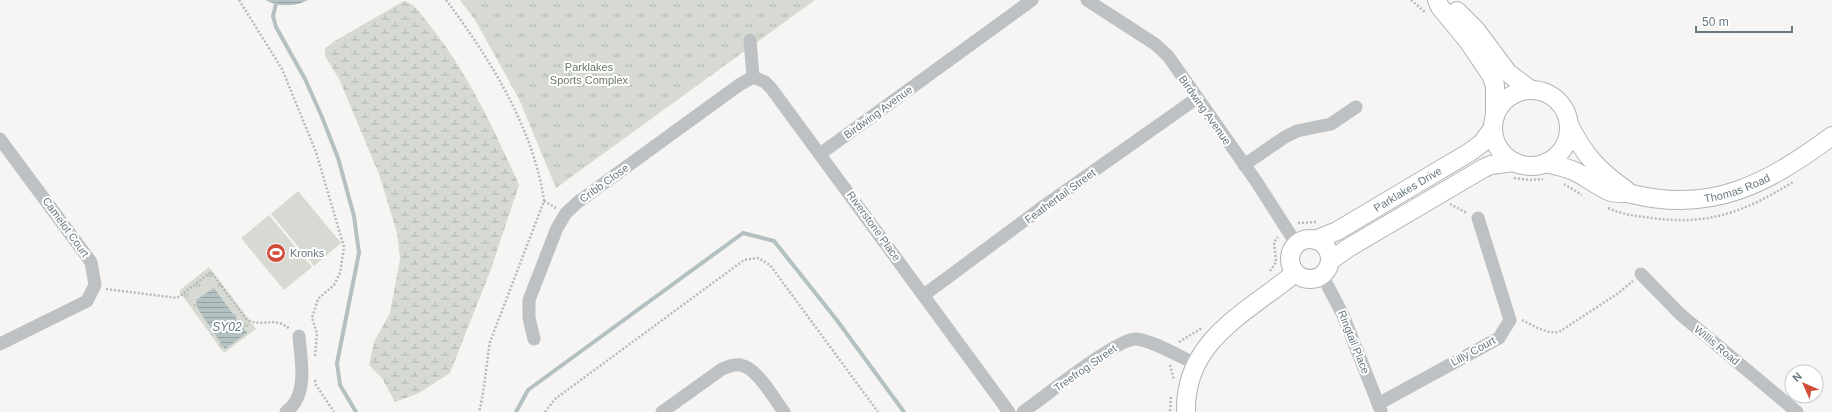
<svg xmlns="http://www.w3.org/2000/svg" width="1832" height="412" viewBox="0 0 1832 412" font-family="Arial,sans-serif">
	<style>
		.grass { fill: #d6dad2 }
		.wetland { fill: url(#wetland-marsh) }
		.park { fill: url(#park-tufts) }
		.water { fill: url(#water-rules) }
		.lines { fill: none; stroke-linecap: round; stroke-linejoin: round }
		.stream { stroke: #b3c1c3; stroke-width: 4 }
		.secondary-casing { stroke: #b0b5b8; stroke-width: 20 }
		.path { stroke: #b7babc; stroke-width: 2.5; stroke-dasharray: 2 2; stroke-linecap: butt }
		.street { stroke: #bdc1c4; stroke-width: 13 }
		.secondary { stroke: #fff; stroke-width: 18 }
		.labels { text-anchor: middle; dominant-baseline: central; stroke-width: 4; stroke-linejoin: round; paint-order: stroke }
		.park-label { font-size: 11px; fill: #6b7866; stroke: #fff }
		.street-label { font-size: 11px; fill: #687880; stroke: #fff }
		.poi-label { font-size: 11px; fill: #687880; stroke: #fff; text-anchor: start }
		.water-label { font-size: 12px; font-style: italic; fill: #63797d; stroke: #fff }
	</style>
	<defs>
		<pattern id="wetland-marsh" width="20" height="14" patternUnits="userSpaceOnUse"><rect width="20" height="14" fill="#d6dad2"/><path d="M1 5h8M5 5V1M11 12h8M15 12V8" fill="none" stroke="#b1b6b0"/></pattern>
		<pattern id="park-tufts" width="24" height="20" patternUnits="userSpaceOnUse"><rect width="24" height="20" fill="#d6dad2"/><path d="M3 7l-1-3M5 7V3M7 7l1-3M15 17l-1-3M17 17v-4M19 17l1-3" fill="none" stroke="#b1b6b0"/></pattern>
		<pattern id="water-rules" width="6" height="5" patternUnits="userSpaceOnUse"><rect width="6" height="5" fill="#b3c1c3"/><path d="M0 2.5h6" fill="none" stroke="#95a2a4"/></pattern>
	</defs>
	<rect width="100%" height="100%" fill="#f6f5f3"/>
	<g class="grass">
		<polygon points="298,191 341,243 314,266 271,214"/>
		<polygon points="269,215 312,267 284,290 241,238"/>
	</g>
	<path class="wetland" d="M404,1C415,4 421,14 428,23C467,71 494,129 519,185L491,269L450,373L419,393L395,402L382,378L369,365L374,342L390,313L400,259L397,233L379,174L339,79L325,56V49L333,42Z"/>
	<g class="park">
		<polygon points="460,0 815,0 556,188 519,99 475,20"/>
		<polygon points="209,267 256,329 224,353 179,291"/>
	</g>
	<g class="water">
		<path d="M265,0H308C295,7 278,7 265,0Z"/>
		<polygon points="214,288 247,333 225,349 198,309 196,300"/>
	</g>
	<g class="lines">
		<g class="stream">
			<polyline points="276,4 273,16 276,27 305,79 322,117 338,158 354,216 359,253 337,363 340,385 356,412"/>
			<polyline points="516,412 528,390 743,233 774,241 836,319 904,412"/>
		</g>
		<defs>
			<g id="secondary">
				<polyline points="1437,0 1440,7 1468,41 1491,75 1495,85 1495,116"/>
				<polyline points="1457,11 1476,30 1508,73 1531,90"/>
				<circle cx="1531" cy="128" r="38"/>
				<path d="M1569,125C1585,156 1598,170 1626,190"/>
				<path id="s1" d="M1545,163C1554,165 1565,167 1574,171C1587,177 1598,187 1611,192C1618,194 1626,192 1632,194C1713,214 1768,183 1832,136"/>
				<circle cx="1310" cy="259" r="20"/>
				<path id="s2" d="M1315,240L1337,231L1470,152L1482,143L1493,128"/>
				<polyline points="1330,261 1348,248 1484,168 1491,165 1514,162"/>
				<path d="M1186,412C1184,340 1248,312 1295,273"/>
			</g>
		</defs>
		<use href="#secondary" class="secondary-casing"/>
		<g class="path">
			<polyline points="239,0 282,69 316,152 344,247 340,273 334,285 318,299 312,318 317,333 315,357"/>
			<path d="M446,0C489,57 534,129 544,201L490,342C486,365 485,389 479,412"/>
			<polyline points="1411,0 1426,13"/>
			<polyline points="1514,178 1531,180 1543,179"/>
			<polyline points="1564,184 1582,195"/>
			<polyline points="544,201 556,208"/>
			<polyline points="1450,204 1467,213"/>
			<path d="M1608,208C1623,215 1637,216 1652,218C1709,226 1746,211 1793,182"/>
			<polyline points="1298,223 1317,222"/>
			<polyline points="1270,271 1276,262 1274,242 1278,237"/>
			<path d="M106,289L177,298L211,272L247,320C266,328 272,315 290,329"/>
			<path d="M1522,320C1534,326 1546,334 1559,332L1617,294L1633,281"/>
			<polyline points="1179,342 1202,328"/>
			<polyline points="1170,365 1174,380"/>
			<polyline points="315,380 316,385 334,412"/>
			<polyline points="1170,411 1171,396"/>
			<polyline points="545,412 555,399 744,260 758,258 770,265 878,412"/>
		</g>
		<g class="street">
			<polyline points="1087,0 1155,44 1168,56 1256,181 1297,245"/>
			<polyline points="750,40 753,77"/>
			<polyline points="753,77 765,82 771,88 1009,412"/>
			<polyline points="0,139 91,262 95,285 87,301 0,344"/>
			<polyline points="820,154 1032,0"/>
			<polyline points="1244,165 1285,137 1297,131 1331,124 1356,107"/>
			<polyline points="1641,274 1680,314 1797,412"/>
			<polyline points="1322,275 1343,315 1381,411"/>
			<polyline points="924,295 1044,206 1197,98"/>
			<polyline points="534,339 529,318 529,300 557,228 566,213 578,202 739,85 753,77"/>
			<polyline points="1378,404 1499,338 1510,320 1478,218"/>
			<path d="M286,412C309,395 301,362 299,336"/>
			<path d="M662,412L722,369C728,367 733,364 740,365C757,367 774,399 784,412"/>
			<path d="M1023,412C1043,398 1117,338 1136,339C1152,340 1180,357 1196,364"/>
		</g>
		<use href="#secondary" class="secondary"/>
	</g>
	<defs>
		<symbol id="stadium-disc" viewBox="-11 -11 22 22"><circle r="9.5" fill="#d04c38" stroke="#fff"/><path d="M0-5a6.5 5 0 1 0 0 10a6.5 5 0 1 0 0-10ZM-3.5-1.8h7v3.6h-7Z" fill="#fff"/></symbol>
	</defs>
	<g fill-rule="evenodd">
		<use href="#stadium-disc" x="265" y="242" width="22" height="22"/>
	</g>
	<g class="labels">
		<g class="park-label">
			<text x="589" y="67">Parklakes<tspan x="589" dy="13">Sports Complex</tspan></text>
		</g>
		<g class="street-label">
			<text transform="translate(1205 110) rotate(55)">Birdwing Avenue</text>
			<text transform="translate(878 112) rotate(-36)">Birdwing Avenue</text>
			<text transform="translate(604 183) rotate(-36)">Cribb Close</text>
			<text stroke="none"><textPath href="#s1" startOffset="201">Thomas Road</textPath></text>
			<text stroke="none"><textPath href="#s2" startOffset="106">Parklakes Drive</textPath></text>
			<text transform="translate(1060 196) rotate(-36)">Feathertail Street</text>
			<text transform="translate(874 226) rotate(54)">Riverstone Place</text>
			<text transform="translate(66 227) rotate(54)">Camelot Court</text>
			<text transform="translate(1354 342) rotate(68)">Ringtail Place</text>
			<text transform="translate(1717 345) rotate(40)">Willis Road</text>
			<text transform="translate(1473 351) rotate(-29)">Lilly Court</text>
			<text transform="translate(1085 368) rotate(-35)">Treefrog Street</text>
		</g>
		<g class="poi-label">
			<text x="290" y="253">Kronks</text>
		</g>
		<g class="water-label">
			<text x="227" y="327">SY02</text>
		</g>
	</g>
	<g transform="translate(1804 384) rotate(315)"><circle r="19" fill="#ffffff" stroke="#c3c9cc"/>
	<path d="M0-3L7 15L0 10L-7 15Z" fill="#d04c38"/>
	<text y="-6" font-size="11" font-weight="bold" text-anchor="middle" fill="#687880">N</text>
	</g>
	<path d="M1696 26v6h96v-6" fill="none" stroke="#687880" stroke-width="2"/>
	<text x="1702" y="26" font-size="12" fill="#687880" stroke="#ffffff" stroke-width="3" paint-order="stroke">50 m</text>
</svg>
